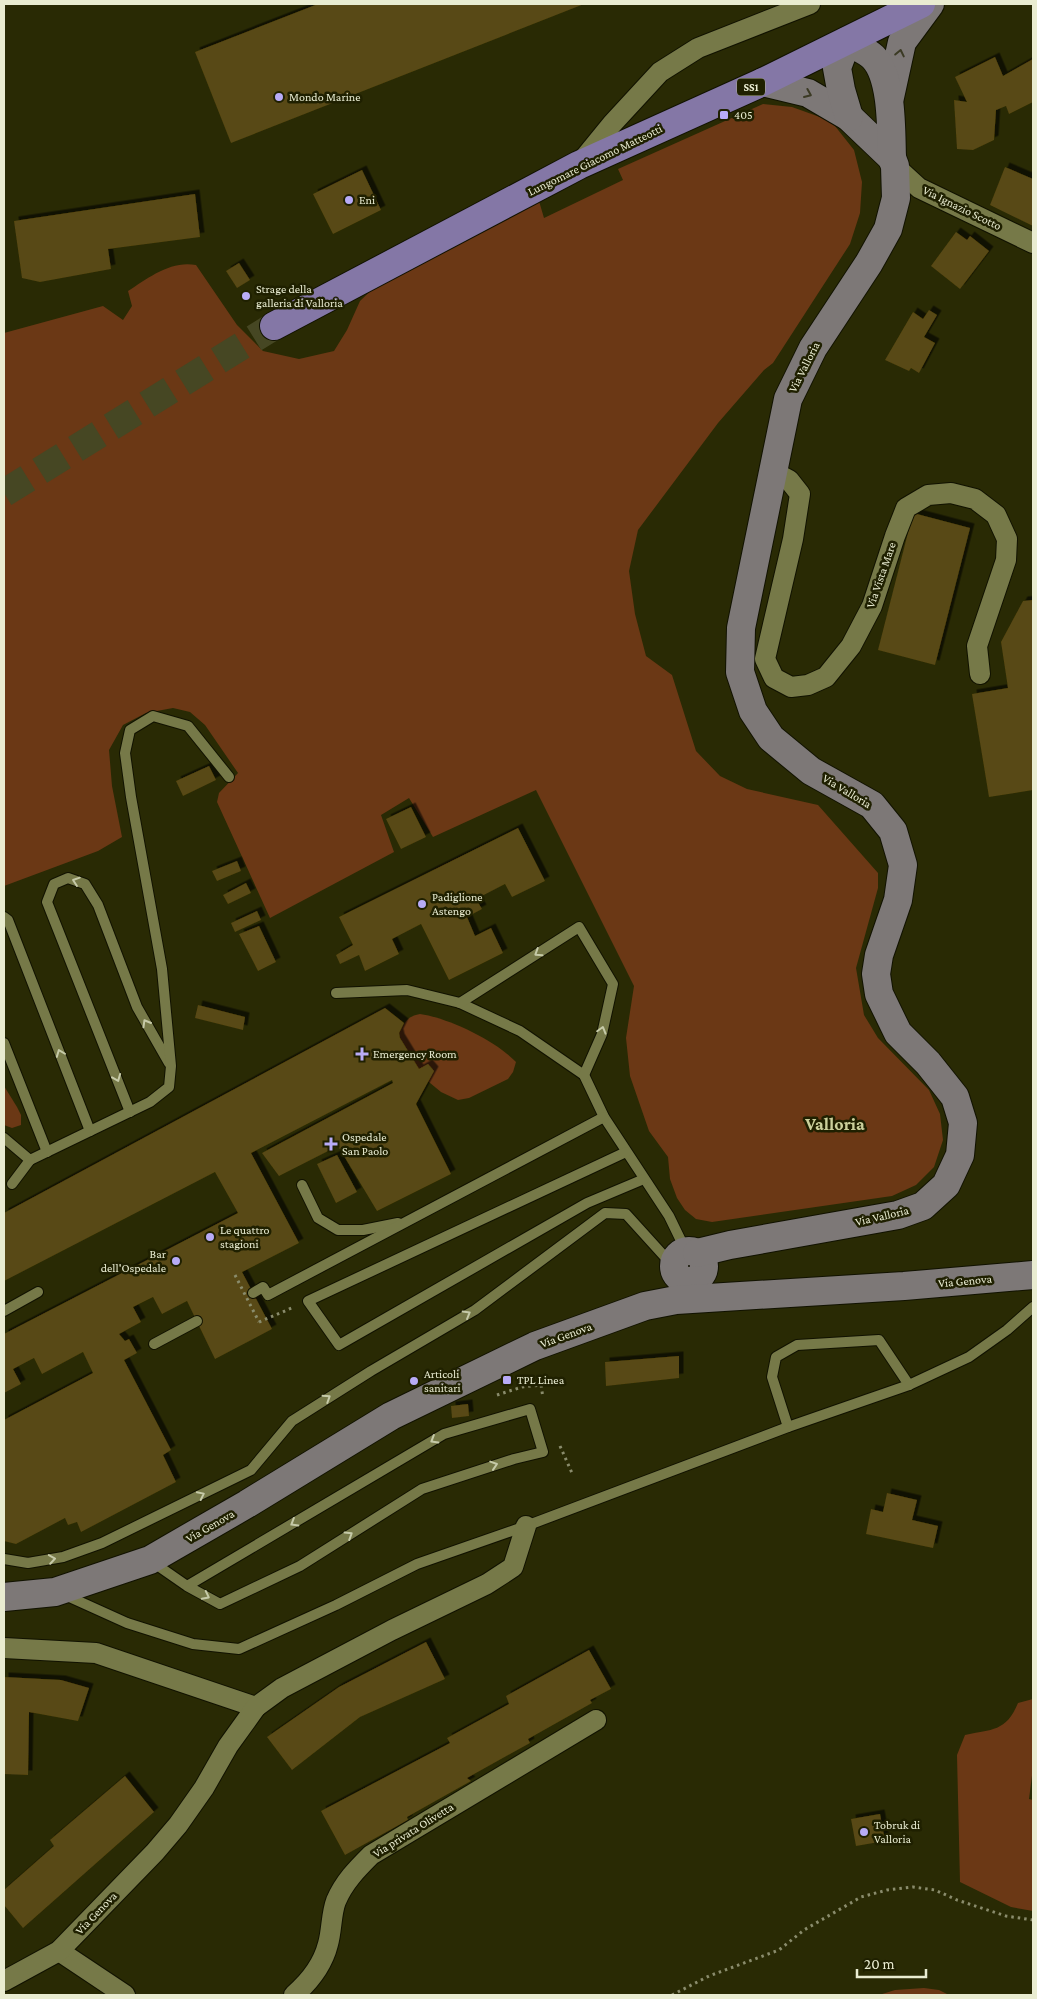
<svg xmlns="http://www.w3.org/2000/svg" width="1037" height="1999" viewBox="0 0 1037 1999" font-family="'Crimson Pro',serif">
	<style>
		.green { fill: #6b3815 }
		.building { fill: #584813; filter: url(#shadow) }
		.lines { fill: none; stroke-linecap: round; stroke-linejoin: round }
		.primary-tunnel { stroke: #464723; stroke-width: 28; stroke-dasharray: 28 14; stroke-linecap: butt }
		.lane-casing { stroke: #111200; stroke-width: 12 }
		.street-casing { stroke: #111200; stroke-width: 22 }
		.secondary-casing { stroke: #111200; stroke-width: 30 }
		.primary-casing { stroke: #111200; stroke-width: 30 }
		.path { stroke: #8a8c6c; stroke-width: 3; stroke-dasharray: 2.5 4; stroke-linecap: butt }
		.lane { stroke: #767948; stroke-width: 10 }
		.street { stroke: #767948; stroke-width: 20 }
		.secondary { stroke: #7d7877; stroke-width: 28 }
		.primary { stroke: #8477a6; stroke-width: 28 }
		.path-bridge { stroke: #8a8c6c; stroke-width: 3; stroke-dasharray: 2.5 4; stroke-linecap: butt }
		.oneway { stroke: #3b3a24 }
		.oneway2 { stroke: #c6caa8 }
		.poi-dot { fill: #b8abf7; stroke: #1f2000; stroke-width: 2 }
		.labels { text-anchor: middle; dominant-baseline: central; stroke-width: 5; stroke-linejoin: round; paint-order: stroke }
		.shield { fill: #1f2000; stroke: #acaf92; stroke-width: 1 }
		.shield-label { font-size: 11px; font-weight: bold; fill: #e9ecd1 }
		.poi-label { font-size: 12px; fill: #e9ecd1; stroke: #1f2000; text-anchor: start }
		.street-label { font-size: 12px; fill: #e9ecd1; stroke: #1f2000 }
		.district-label { font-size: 18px; font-weight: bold; fill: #cbd09b; stroke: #1f2000 }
	</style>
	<defs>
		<filter id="shadow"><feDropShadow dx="4.5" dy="-4.5" stdDeviation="0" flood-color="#0009"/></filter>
	</defs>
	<rect width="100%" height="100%" fill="#292a04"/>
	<g class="green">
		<path d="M763,104L792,107L831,121L854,150L862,182L860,213L850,244L773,363L764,370L718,423L638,530L629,571L635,614L646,656L672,675L696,751L720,776L747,789L818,805L878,873V888L856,968L864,1015L878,1038L929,1090L940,1114L943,1140L934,1167L916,1185L892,1196L712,1222L696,1219L685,1210L677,1198L670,1179L668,1157L649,1131L630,1076L626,1038L634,986L536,790L433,837L409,798L381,815L394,852L270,918L217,802L219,793L238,773L205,725L190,712L173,708L146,713L123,725L109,750L112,786L122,837L98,851L4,886V333L103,306L123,320L132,306L128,291C148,278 171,260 196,265L237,325L263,351L299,359L334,351L347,330L360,301L384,278L539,201L544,218L623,180L618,169Z"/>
		<path d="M420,1014C449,1018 496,1041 516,1062L513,1072L508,1079L469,1098L458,1100L441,1092L424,1078L400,1038L399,1033C404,1022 408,1016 420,1014Z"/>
		<polygon points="4,1086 17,1107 21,1115 21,1125 12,1128 4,1125"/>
		<path d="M1033,1699V1768L1029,1799L1033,1800V1911L1011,1907L960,1882L957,1755L965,1735C992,1729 1006,1732 1018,1703Z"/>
		<polygon points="924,1988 939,1990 949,1995 879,1995 895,1990"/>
	</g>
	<g class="building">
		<polygon points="318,4 584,4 231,143 195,52"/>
		<polygon points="995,57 1003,76 1033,59 1033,102 1009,114 1006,106 996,110 994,140 973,150 957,149 954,100 967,102 955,77"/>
		<polygon points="1005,167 1033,179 1033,226 990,205"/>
		<polygon points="362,170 381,210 333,234 313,194"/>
		<polygon points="195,194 200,237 108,249 111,269 40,282 22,278 14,221"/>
		<polygon points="956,232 967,240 970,236 989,251 960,289 931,266"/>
		<polygon points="239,263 250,280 237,288 226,271"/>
		<polygon points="929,310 937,315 924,337 935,343 919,373 911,368 909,371 885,360 913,312 923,319"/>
		<polygon points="913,513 970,528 935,665 878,650"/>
		<polygon points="1033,600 1033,790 989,797 972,694 1008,688 1001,642 1023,601"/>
		<polygon points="209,766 216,780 183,796 176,781"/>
		<polygon points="411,807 426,837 401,849 386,819"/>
		<polygon points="518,828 545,881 512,897 505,884 476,899 482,909 467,917 475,936 491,928 503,953 449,980 421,924 392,939 399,954 365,971 359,955 340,964 336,955 353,945 339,917"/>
		<polygon points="237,861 241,871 217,881 212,871"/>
		<polygon points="246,883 251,893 228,904 223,895"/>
		<polygon points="257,911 261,920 235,932 231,923"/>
		<polygon points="259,926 276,962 258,971 239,934"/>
		<polygon points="198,1005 245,1017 243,1030 195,1018"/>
		<polygon points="385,1008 404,1023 399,1033 400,1038 419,1069 428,1064 434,1071 416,1104 451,1174 377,1211 338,1146 279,1176 262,1153 393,1083 392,1080 251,1153 299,1243 242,1272 272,1329 215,1359 187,1301 162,1314 153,1297 133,1307 141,1322 119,1334 125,1341 129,1339 137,1353 124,1360 171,1450 163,1455 176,1482 81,1532 77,1522 68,1525 65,1518 16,1544 4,1541 4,1420 93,1373 83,1352 42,1374 34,1358 13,1369 21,1384 4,1393 4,1334 238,1213 215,1172 4,1281 4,1213"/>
		<polygon points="337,1155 357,1192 336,1203 317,1164"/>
		<polygon points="679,1356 679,1378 606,1386 605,1362"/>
		<polygon points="468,1404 469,1416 452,1418 451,1406"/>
		<polygon points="887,1493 917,1500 912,1520 938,1526 933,1548 866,1534 871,1509 883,1512"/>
		<polygon points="426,1642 445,1679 360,1717 292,1770 267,1737 339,1687"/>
		<polygon points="589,1650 611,1689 590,1700 592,1703 528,1739 530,1743 467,1778 471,1781 407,1817 408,1820 345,1855 321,1811 450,1743 447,1738 509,1704 506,1696"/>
		<polygon points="4,1677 61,1680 89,1688 78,1721 29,1712 28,1775 4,1774"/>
		<polygon points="125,1776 154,1812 23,1928 4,1905 4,1890 54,1846 50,1840"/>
		<polygon points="880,1814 885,1841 856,1846 851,1819"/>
	</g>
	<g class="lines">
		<polyline class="primary-tunnel" points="4,493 274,326"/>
		<defs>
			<g id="lane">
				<polyline points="4,917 8,920 90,1131"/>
				<polyline points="336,993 407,990 460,1003 520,1031 584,1075 604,1117 669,1216 686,1251"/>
				<polyline points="460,1003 579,927 613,984 602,1034 584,1075"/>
				<polyline points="4,1043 47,1152"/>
				<polyline points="130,1112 47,902 54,884 68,878 85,884 98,905 137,1007 169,1063"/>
				<polyline points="4,1138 30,1160 150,1102 169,1087 171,1066 162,969 131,797 125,753 130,730 153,716 188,726 229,777"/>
				<polyline points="626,1152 308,1301 339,1345 587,1203 644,1179"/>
				<polyline points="12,1184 30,1160"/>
				<polyline points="302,1185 318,1218 338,1230 363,1230 398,1223"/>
				<polyline points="253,1293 263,1287 268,1295 604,1117"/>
				<polyline points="4,1311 38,1292"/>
				<polyline points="154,1344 197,1321"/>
				<polyline points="788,1427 772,1377 776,1357 797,1345 879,1340 909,1385"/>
				<polyline points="4,1559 28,1563 63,1557 102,1543 251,1470 292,1421 371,1371 475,1310 605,1213 626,1214 674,1267"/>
				<polyline points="151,1561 187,1586 220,1604 300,1566 422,1489 514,1459 543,1452 530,1409 444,1434 187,1586"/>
				<polyline points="65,1595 127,1623 193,1644 239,1649 336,1605 417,1564 526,1526 788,1427 909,1385 969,1357 1007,1330 1033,1307"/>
			</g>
			<g id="street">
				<polyline points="581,162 612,124 660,72 698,48 810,4"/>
				<polyline points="895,166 919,188 1033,243"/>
				<polyline points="774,472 789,480 800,494 793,539 765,659 774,678 791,687 808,685 826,677 851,646 872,606 895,536 906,508 928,495 951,493 975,499 996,515 1007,539 1006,560 977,646 980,674"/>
				<polyline points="4,1648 96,1653 256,1707"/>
				<polyline points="59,1951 125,1995"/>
				<polyline points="4,1981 59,1951 155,1852 178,1825 204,1788 228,1746 256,1707 282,1688 392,1630 487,1584 513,1567 526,1526"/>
				<path d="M294,1995C309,1982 323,1964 328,1944C332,1930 331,1914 336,1901C344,1882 357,1869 371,1855L596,1720"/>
			</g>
			<g id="secondary">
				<polyline points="763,82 808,93 849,117 892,158"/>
				<polyline points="890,97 902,42 930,4"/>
				<circle cx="689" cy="1266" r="15"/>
				<path d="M697,1253L730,1245L898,1215L923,1206L946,1185L960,1155L963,1123L955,1097L928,1063L898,1033L879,994L876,974L879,955L898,900L903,865L893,831L872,805L811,771L771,738L753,711L740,672L741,628L788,399L813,348L869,263L888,229L896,198L895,166L892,158C891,132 893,77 873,57C867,51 855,46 847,41L837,68L841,90L849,117"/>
				<polyline points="4,1597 55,1592 150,1560 247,1504 391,1416 535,1346 645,1306 676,1300 904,1286 1033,1275"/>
			</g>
			<polyline id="primary" points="274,326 579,165 763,82 921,4"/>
		</defs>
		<use href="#lane" class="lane-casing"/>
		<use href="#street" class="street-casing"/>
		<use href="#secondary" class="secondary-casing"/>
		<use href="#primary" class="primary-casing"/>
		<g class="path">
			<polyline points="259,1322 294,1307"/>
			<polyline points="497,1395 522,1387 541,1385 543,1398"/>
			<polyline points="560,1446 572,1473"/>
			<polyline points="672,1995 709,1976 779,1950 804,1930 861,1897 887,1890 913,1887 935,1890 957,1900 1006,1916 1033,1920"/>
		</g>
		<use href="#lane" class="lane"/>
		<use href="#street" class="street"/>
		<use href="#secondary" class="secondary"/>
		<use href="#primary" class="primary"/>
		<polyline class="path-bridge" points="235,1275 259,1322"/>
	</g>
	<defs><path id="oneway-chevron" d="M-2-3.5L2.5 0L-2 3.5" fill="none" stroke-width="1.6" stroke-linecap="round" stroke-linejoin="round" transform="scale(1.25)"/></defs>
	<g class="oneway">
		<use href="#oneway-chevron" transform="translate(900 53) rotate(-78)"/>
		<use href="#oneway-chevron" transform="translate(808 94) rotate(23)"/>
	</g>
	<g class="oneway2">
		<use href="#oneway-chevron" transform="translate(76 881) rotate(-161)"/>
		<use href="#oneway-chevron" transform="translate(538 953) rotate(147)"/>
		<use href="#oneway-chevron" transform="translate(146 1023) rotate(-120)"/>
		<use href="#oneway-chevron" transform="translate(602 1030) rotate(-74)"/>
		<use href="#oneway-chevron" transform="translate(60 1053) rotate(-111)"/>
		<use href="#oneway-chevron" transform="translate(117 1078) rotate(68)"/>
		<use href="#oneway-chevron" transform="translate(467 1314) rotate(-30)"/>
		<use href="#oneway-chevron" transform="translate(327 1398) rotate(-33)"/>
		<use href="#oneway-chevron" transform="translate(434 1440) rotate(149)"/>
		<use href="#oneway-chevron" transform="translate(494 1465) rotate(-18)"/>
		<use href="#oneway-chevron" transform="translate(201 1495) rotate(-26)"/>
		<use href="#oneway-chevron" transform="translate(294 1523) rotate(149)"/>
		<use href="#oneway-chevron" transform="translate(349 1535) rotate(-32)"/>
		<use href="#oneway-chevron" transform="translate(52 1559) rotate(-9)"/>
		<use href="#oneway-chevron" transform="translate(206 1596) rotate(27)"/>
	</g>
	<g class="poi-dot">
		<circle cx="279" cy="97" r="5"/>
		<rect x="719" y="110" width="10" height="10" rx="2.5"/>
		<circle cx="349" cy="200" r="5"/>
		<circle cx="246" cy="296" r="5"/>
		<circle cx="422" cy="904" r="5"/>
		<path d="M359.5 1046.5h5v5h5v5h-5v5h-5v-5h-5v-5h5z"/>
		<path d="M328.5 1136.5h5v5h5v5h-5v5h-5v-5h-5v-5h5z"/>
		<circle cx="210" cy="1237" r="5"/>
		<circle cx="176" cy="1261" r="5"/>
		<rect x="502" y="1375" width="10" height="10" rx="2.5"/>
		<circle cx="414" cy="1381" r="5"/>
		<circle cx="864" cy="1832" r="5"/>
	</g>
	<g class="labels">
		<rect class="shield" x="737" y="78.5" width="28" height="17" rx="4"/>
		<g class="shield-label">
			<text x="751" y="87">SS1</text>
		</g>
		<g class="poi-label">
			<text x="289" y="97">Mondo Marine</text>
			<text x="734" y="115">405</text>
			<text x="359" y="200">Eni</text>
			<text x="256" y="289">Strage della<tspan x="256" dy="14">galleria di Valloria</tspan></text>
			<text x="432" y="897">Padiglione<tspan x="432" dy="14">Astengo</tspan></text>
			<text x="373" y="1054">Emergency Room</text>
			<text x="342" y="1137">Ospedale<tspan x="342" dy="14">San Paolo</tspan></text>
			<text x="220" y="1230">Le quattro<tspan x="220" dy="14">stagioni</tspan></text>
			<text x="166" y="1254" text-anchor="end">Bar<tspan x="166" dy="14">dell'Ospedale</tspan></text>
			<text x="424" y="1374">Articoli<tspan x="424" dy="14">sanitari</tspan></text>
			<text x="517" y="1380">TPL Linea</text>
			<text x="874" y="1825">Tobruk di<tspan x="874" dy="14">Valloria</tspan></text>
		</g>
		<g class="street-label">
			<text transform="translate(595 160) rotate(-26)">Lungomare Giacomo Matteotti</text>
			<text transform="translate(962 208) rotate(26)">Via Ignazio Scotto</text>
			<text transform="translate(804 367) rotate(-63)">Via Valloria</text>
			<text transform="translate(881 575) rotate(-71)">Via Vista Mare</text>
			<text transform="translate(847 791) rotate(31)">Via Valloria</text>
			<text transform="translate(882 1216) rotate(-13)">Via Valloria</text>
			<text transform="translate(965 1281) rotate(-5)">Via Genova</text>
			<text transform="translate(566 1335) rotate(-20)">Via Genova</text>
			<text transform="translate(210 1526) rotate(-30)">Via Genova</text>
			<text transform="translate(413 1830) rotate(-32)">Via privata Olivetta</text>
			<text transform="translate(96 1913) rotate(-46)">Via Genova</text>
		</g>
		<g class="district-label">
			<text x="835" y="1124">Valloria</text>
		</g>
	</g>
	<rect width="1037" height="1999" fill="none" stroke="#e9ecd1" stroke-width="10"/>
	<path d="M857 1969v8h69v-8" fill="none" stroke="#e9ecd1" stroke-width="2.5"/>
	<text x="864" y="1969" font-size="15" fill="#e9ecd1" stroke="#1f2000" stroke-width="4" paint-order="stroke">20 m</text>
</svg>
